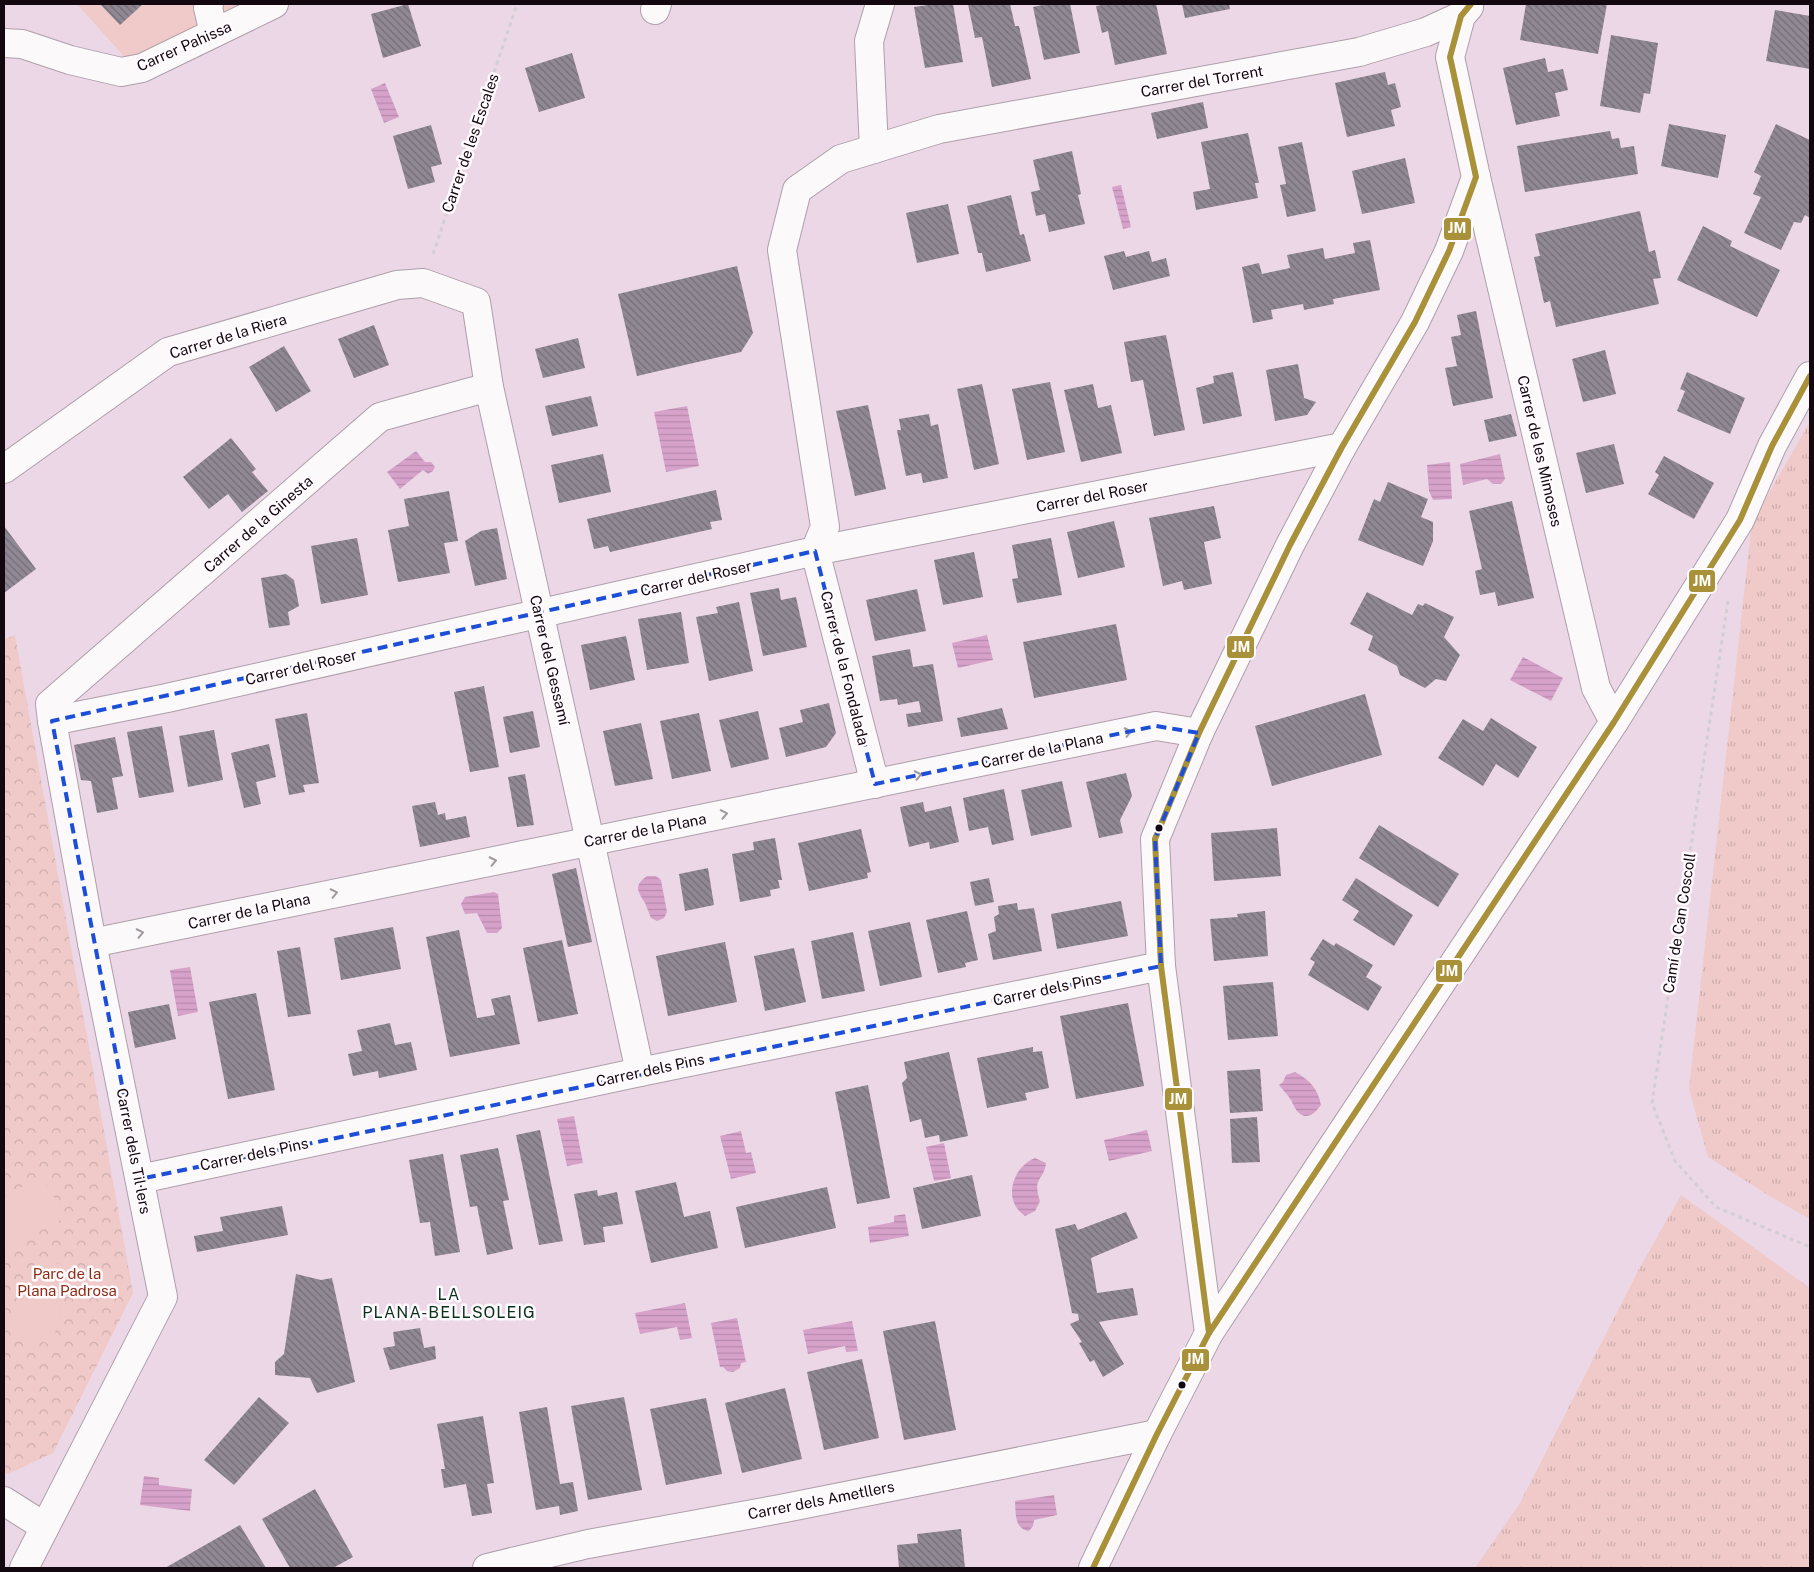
<svg xmlns="http://www.w3.org/2000/svg" width="1814" height="1572" viewBox="0 0 1814 1572" font-family="'Public Sans',sans-serif">
	<style>
		.grass { fill: url(#grass-tufts) }
		.forest { fill: url(#forest-crowns) }
		.pitch { fill: #efcac9 }
		.water { fill: url(#water-rules) }
		.building { fill: url(#building-back-hatch) }
		.lines { fill: none; stroke-linecap: round; stroke-linejoin: round }
		.minor-casing { stroke: #ae9faa; stroke-width: 30 }
		.path { stroke: #d4ced2; stroke-width: 3; stroke-dasharray: 4 4; stroke-linecap: butt }
		.minor { stroke: #fcf9fb; stroke-width: 28 }
		.bus-1-casing { stroke: #fffbfe; stroke-width: 10 }
		.bus-1 { stroke: #a89139; stroke-width: 6 }
		.oneway { stroke: #9f989d }
		.marked { fill: none; stroke: #1d4ed8; stroke-width: 4; stroke-dasharray: 10 6; stroke-linejoin: round }
		.bus-dot { fill: #130710; stroke: #fffbfe; stroke-width: 2 }
		.labels { text-anchor: middle; dominant-baseline: central; stroke-width: 5; stroke-linejoin: round; paint-order: stroke }
		.street-label { font-size: 15px; fill: #130710; stroke: #fffbfe }
		.park-label { font-size: 15px; fill: #8b2c13; stroke: #fffbfe }
		.neighbourhood-label { font-size: 16px; letter-spacing: 1px; fill: #09321c; stroke: #fffbfe }
		.line-badge { stroke: #fffbfe; stroke-width: 2 }
		.badge-label { font-size: 14px; text-anchor: middle; font-weight: bold; fill: #fff }
	</style>
	<defs>
		<pattern id="grass-tufts" width="24" height="20" patternUnits="userSpaceOnUse" patternTransform="scale(1.25)"><rect width="24" height="20" fill="#efcac9"/><path d="M3 7l-1-3M5 7V3M7 7l1-3M15 17l-1-3M17 17v-4M19 17l1-3" fill="none" stroke="#ccacac"/></pattern>
		<pattern id="forest-crowns" width="20" height="18" patternUnits="userSpaceOnUse" patternTransform="scale(1.25)"><rect width="20" height="18" fill="#efcac9"/><path d="M2 6a3 3 0 1 1 6 0M12 15a3 3 0 1 1 6 0" fill="none" stroke="#ccacac"/></pattern>
		<pattern id="water-rules" width="6" height="5" patternUnits="userSpaceOnUse" patternTransform="scale(1.25)"><rect width="6" height="5" fill="#d7a2ca"/><path d="M0 2.5h6" fill="none" stroke="#b88aac"/></pattern>
		<pattern id="building-back-hatch" width="6" height="6" patternUnits="userSpaceOnUse" patternTransform="scale(1.25)"><rect width="6" height="6" fill="#908894"/><path d="M-1 5l2 2M0 0l6 6M5-1l2 2" fill="none" stroke="#746d77"/></pattern>
	</defs>
	<rect width="100%" height="100%" fill="#ebd7e6"/>
	<g class="grass">
		<polygon points="1810,422 1810,1219 1771,1197 1708,1157 1689,1089 1752,522"/>
		<polygon points="1681,1195 1810,1288 1810,1568 1475,1568 1520,1503 1639,1269"/>
	</g>
	<polygon class="forest" points="15,635 133,1293 53,1453 8,1474 4,1471 4,639"/>
	<g class="pitch">
		<polygon points="77,4 248,4 129,62"/>
		<polygon points="41,1176 66,1217 4,1250 4,1197"/>
		<polygon points="39,1256 71,1269 52,1345 10,1330"/>
	</g>
	<g class="water">
		<polygon points="385,83 399,117 384,123 371,89"/>
		<polygon points="1121,185 1131,227 1123,229 1112,187"/>
		<polygon points="687,406 699,466 666,472 654,412"/>
		<polygon points="416,451 425,462 431,462 435,467 433,471 428,474 423,470 400,489 387,472"/>
		<polygon points="1500,454 1505,479 1501,484 1493,484 1487,479 1463,485 1460,464"/>
		<polygon points="1450,462 1452,499 1433,500 1429,491 1427,465"/>
		<polygon points="987,635 993,660 958,668 952,643"/>
		<polygon points="1523,657 1563,678 1551,701 1510,680"/>
		<path d="M647,876H656L661,880L667,912L664,918L657,921L651,918C649,913 647,908 645,903C638,891 633,886 647,876Z"/>
		<polygon points="494,892 498,894 502,928 497,933 487,933 477,913 465,914 461,904 465,897"/>
		<polygon points="190,967 198,1012 178,1016 170,970"/>
		<path d="M1295,1072C1310,1080 1318,1089 1321,1105C1310,1121 1299,1119 1292,1102C1289,1096 1283,1090 1279,1085L1283,1082L1286,1075Z"/>
		<polygon points="574,1116 583,1163 567,1166 557,1119"/>
		<polygon points="1147,1130 1152,1151 1109,1161 1104,1140"/>
		<polygon points="741,1131 746,1153 751,1152 756,1173 731,1179 720,1136"/>
		<polygon points="944,1143 951,1178 934,1181 926,1147"/>
		<path d="M1035,1158L1046,1163C1044,1181 1032,1177 1040,1201L1035,1211L1025,1216C1002,1201 1012,1167 1035,1158Z"/>
		<polygon points="905,1214 909,1236 870,1243 868,1227 894,1222 894,1216"/>
		<polygon points="685,1303 692,1338 680,1340 677,1327 640,1334 635,1313"/>
		<polygon points="737,1318 746,1362 741,1363 740,1368 733,1372 727,1371 723,1367 720,1367 711,1323"/>
		<polygon points="852,1321 858,1351 846,1352 845,1346 808,1354 803,1330"/>
		<polygon points="144,1476 159,1478 159,1485 192,1489 190,1511 140,1505"/>
		<path d="M1054,1495L1057,1515L1034,1520L1033,1526L1029,1531C1014,1529 1016,1513 1015,1501Z"/>
	</g>
	<g class="building">
		<polygon points="100,4 143,4 120,25"/>
		<polygon points="408,4 421,46 383,58 371,14"/>
		<polygon points="935,4 953,4 963,62 925,68 914,7"/>
		<polygon points="968,4 1010,4 1015,26 1019,26 1031,79 992,87 982,37 975,38"/>
		<polygon points="1047,4 1070,4 1080,53 1044,60 1033,7"/>
		<polygon points="1107,4 1156,4 1167,54 1115,65 1108,31 1102,33 1096,6"/>
		<polygon points="1182,4 1229,4 1230,9 1185,18"/>
		<polygon points="1526,4 1607,4 1598,54 1520,40"/>
		<polygon points="1775,10 1810,16 1810,69 1766,61"/>
		<polygon points="1611,35 1658,43 1650,94 1644,93 1640,113 1600,106"/>
		<polygon points="572,53 585,98 539,112 525,68"/>
		<polygon points="1545,58 1548,72 1563,69 1568,90 1555,93 1560,116 1516,125 1503,68"/>
		<polygon points="1385,72 1388,85 1395,83 1401,107 1391,110 1395,126 1347,137 1335,83"/>
		<polygon points="1203,102 1208,128 1157,139 1151,113"/>
		<polygon points="1669,124 1726,135 1718,178 1661,166"/>
		<polygon points="1776,124 1810,140 1810,218 1805,215 1801,223 1794,222 1781,250 1744,233 1761,197 1753,194 1761,176 1754,172"/>
		<polygon points="431,125 442,164 431,167 435,182 408,189 393,136"/>
		<polygon points="1610,131 1612,139 1619,138 1621,148 1634,146 1638,174 1525,192 1517,146"/>
		<polygon points="1248,133 1259,183 1255,183 1258,198 1196,210 1193,192 1210,189 1201,142"/>
		<polygon points="1302,142 1316,211 1287,217 1280,185 1286,184 1278,147"/>
		<polygon points="1072,151 1081,194 1078,195 1085,224 1049,232 1045,214 1036,216 1031,192 1040,190 1033,160"/>
		<polygon points="1405,158 1415,203 1362,214 1352,171"/>
		<polygon points="1011,195 1020,235 1024,234 1031,261 986,272 982,253 978,253 967,206"/>
		<polygon points="948,204 959,254 917,263 906,213"/>
		<polygon points="1640,211 1649,252 1655,250 1661,278 1653,279 1659,304 1556,327 1550,301 1544,303 1534,257 1540,256 1535,234"/>
		<polygon points="1703,226 1732,241 1730,246 1780,270 1757,317 1677,280"/>
		<polygon points="1370,240 1380,290 1333,299 1334,304 1304,310 1303,304 1271,310 1273,319 1253,323 1242,267 1259,263 1262,274 1290,268 1287,255 1323,248 1325,259 1355,253 1353,243"/>
		<polygon points="1124,251 1126,257 1149,251 1152,262 1166,258 1170,276 1113,290 1104,256"/>
		<polygon points="737,266 753,333 741,352 637,376 618,294"/>
		<polygon points="1476,311 1493,398 1453,406 1445,368 1457,366 1451,337 1461,335 1457,315"/>
		<polygon points="374,325 389,365 354,378 338,339"/>
		<polygon points="1166,335 1185,430 1154,436 1143,380 1131,382 1124,342"/>
		<polygon points="578,338 585,368 543,378 535,349"/>
		<polygon points="284,346 311,391 276,412 249,367"/>
		<polygon points="1605,350 1616,394 1583,402 1572,359"/>
		<polygon points="1298,364 1304,398 1316,402 1307,415 1275,421 1266,370"/>
		<polygon points="1233,372 1242,416 1203,424 1196,388 1214,383 1213,376"/>
		<polygon points="1687,372 1745,398 1730,434 1677,411 1685,391 1680,389"/>
		<polygon points="1050,382 1065,452 1027,460 1012,389"/>
		<polygon points="982,384 999,464 974,470 957,389"/>
		<polygon points="1093,384 1098,408 1111,405 1122,453 1081,462 1064,390"/>
		<polygon points="591,396 598,426 552,436 545,406"/>
		<polygon points="868,405 886,489 855,496 836,411"/>
		<polygon points="929,414 931,426 938,424 948,478 923,483 921,473 906,476 897,430 901,430 899,419"/>
		<polygon points="1511,414 1517,436 1489,442 1484,420"/>
		<polygon points="231,438 256,469 252,472 268,491 242,512 228,494 209,509 183,477"/>
		<polygon points="1614,444 1624,484 1586,493 1576,453"/>
		<polygon points="603,454 611,492 559,503 551,465"/>
		<polygon points="1664,456 1714,483 1694,519 1648,494 1659,475 1655,472"/>
		<polygon points="1388,482 1428,499 1421,517 1433,522 1433,541 1423,566 1358,540 1374,499 1380,502"/>
		<polygon points="716,490 722,520 710,522 712,529 610,552 608,546 594,549 587,519"/>
		<polygon points="449,491 458,541 444,543 450,573 398,582 388,530 409,526 404,499"/>
		<polygon points="1512,501 1534,598 1498,606 1495,592 1480,595 1475,571 1482,569 1469,511"/>
		<polygon points="1214,506 1221,538 1204,542 1212,584 1184,590 1182,581 1163,586 1149,518"/>
		<polygon points="1114,521 1125,567 1078,578 1067,532"/>
		<polygon points="4,526 36,569 4,593"/>
		<polygon points="497,528 507,579 475,586 465,541 481,531"/>
		<polygon points="357,538 368,595 321,604 311,546"/>
		<polygon points="1051,538 1062,595 1017,603 1012,579 1018,578 1012,545"/>
		<polygon points="974,552 983,597 943,605 934,560"/>
		<polygon points="286,574 294,580 299,606 288,612 290,625 269,628 261,578"/>
		<polygon points="779,588 781,600 796,597 807,647 763,656 750,593"/>
		<polygon points="917,589 926,631 875,641 866,600"/>
		<polygon points="1367,592 1412,615 1418,604 1423,606 1425,603 1454,617 1444,637 1460,655 1446,681 1436,679 1425,688 1400,675 1397,666 1368,650 1373,636 1350,624"/>
		<polygon points="739,602 753,671 709,681 696,617 718,613 716,607"/>
		<polygon points="681,612 689,663 647,670 638,619"/>
		<polygon points="1116,624 1127,680 1034,698 1023,642"/>
		<polygon points="626,636 635,680 590,690 581,645"/>
		<polygon points="910,649 913,667 933,664 943,721 908,727 906,714 921,712 919,701 898,705 897,699 880,701 872,656"/>
		<polygon points="484,686 499,767 470,772 454,692"/>
		<polygon points="1365,694 1382,755 1272,786 1255,726"/>
		<polygon points="829,703 836,733 826,747 786,757 779,728 803,722 800,710"/>
		<polygon points="1002,708 1008,729 961,737 957,718"/>
		<polygon points="533,711 540,747 510,753 503,717"/>
		<polygon points="758,711 769,759 731,768 719,720"/>
		<polygon points="307,713 319,783 303,785 305,792 289,795 275,719"/>
		<polygon points="699,713 711,771 672,779 660,721"/>
		<polygon points="1491,718 1537,747 1518,778 1496,764 1483,786 1438,758 1463,719 1483,731"/>
		<polygon points="641,723 653,779 615,786 603,731"/>
		<polygon points="162,726 174,792 139,798 127,732"/>
		<polygon points="214,730 223,780 188,787 179,736"/>
		<polygon points="115,737 123,776 112,778 118,809 97,813 91,781 81,780 74,745"/>
		<polygon points="269,744 276,777 256,782 261,804 244,808 231,753"/>
		<polygon points="1126,773 1132,796 1120,820 1123,833 1099,838 1086,782"/>
		<polygon points="525,774 534,825 517,827 508,777"/>
		<polygon points="1062,781 1072,827 1031,836 1021,790"/>
		<polygon points="1004,789 1014,840 992,845 988,827 969,831 963,798"/>
		<polygon points="435,802 438,815 445,813 446,820 466,816 470,837 420,847 412,806"/>
		<polygon points="923,802 925,812 951,806 959,842 930,849 929,842 909,847 900,807"/>
		<polygon points="1379,825 1459,874 1438,907 1359,858"/>
		<polygon points="1277,828 1281,876 1214,881 1211,833"/>
		<polygon points="861,829 871,872 867,873 868,878 809,891 798,843"/>
		<polygon points="775,838 782,880 778,880 780,888 770,890 771,896 740,902 732,854 754,850 753,842"/>
		<polygon points="576,868 592,942 568,947 552,874"/>
		<polygon points="708,868 714,905 685,911 679,874"/>
		<polygon points="989,878 994,902 975,906 970,882"/>
		<polygon points="1356,878 1413,915 1394,946 1353,920 1359,911 1342,900"/>
		<polygon points="1121,901 1128,936 1057,949 1051,914"/>
		<polygon points="1017,903 1018,910 1034,908 1042,951 993,960 988,934 996,931 994,917 999,914 998,906"/>
		<polygon points="967,911 978,960 965,963 966,967 938,973 926,920"/>
		<polygon points="1265,911 1268,956 1214,961 1210,919 1238,917 1237,914"/>
		<polygon points="910,922 922,977 880,986 868,931"/>
		<polygon points="393,927 401,969 341,980 334,938"/>
		<polygon points="459,930 477,1018 495,1015 491,999 510,995 520,1044 450,1057 426,937"/>
		<polygon points="853,932 865,991 822,999 811,941"/>
		<polygon points="1323,939 1334,946 1336,943 1373,965 1366,977 1382,987 1368,1011 1308,975 1315,962 1310,959"/>
		<polygon points="562,940 578,1014 538,1022 523,948"/>
		<polygon points="725,942 737,1002 668,1016 656,956"/>
		<polygon points="300,947 311,1014 288,1017 277,951"/>
		<polygon points="794,948 806,1002 765,1011 754,956"/>
		<polygon points="1273,982 1278,1036 1228,1040 1223,986"/>
		<polygon points="256,993 275,1090 228,1099 209,1002"/>
		<polygon points="1128,1003 1144,1086 1076,1099 1060,1016"/>
		<polygon points="169,1004 176,1039 135,1048 128,1012"/>
		<polygon points="390,1023 395,1045 411,1042 417,1070 379,1078 378,1071 353,1076 348,1054 362,1051 357,1030"/>
		<polygon points="1033,1047 1033,1052 1042,1051 1049,1088 1025,1093 1027,1100 987,1108 977,1058"/>
		<polygon points="949,1052 968,1136 940,1142 939,1135 925,1138 921,1119 910,1122 902,1083 907,1078 904,1062"/>
		<polygon points="1260,1069 1263,1111 1230,1113 1227,1071"/>
		<polygon points="868,1085 890,1198 857,1204 835,1092"/>
		<polygon points="1257,1117 1260,1162 1232,1163 1230,1119"/>
		<polygon points="540,1130 563,1241 539,1245 516,1135"/>
		<polygon points="498,1148 509,1200 503,1201 513,1249 487,1255 477,1206 470,1207 460,1155"/>
		<polygon points="443,1154 460,1252 435,1256 430,1222 420,1223 409,1160"/>
		<polygon points="972,1175 981,1216 922,1229 913,1188"/>
		<polygon points="676,1182 684,1217 710,1211 718,1248 651,1263 635,1191"/>
		<polygon points="827,1187 836,1228 745,1248 736,1207"/>
		<polygon points="597,1190 598,1196 617,1192 623,1224 603,1227 605,1242 584,1245 574,1194"/>
		<polygon points="282,1206 288,1235 197,1252 194,1236 223,1231 220,1217"/>
		<polygon points="1126,1212 1138,1238 1091,1258 1097,1293 1133,1288 1138,1315 1099,1322 1124,1364 1103,1377 1094,1360 1090,1362 1079,1343 1082,1342 1070,1324 1079,1320 1078,1314 1072,1313 1055,1229 1075,1224 1078,1230"/>
		<polygon points="296,1274 321,1280 332,1278 355,1382 317,1393 310,1378 275,1375 275,1362 284,1354"/>
		<polygon points="935,1321 956,1430 904,1440 883,1331"/>
		<polygon points="420,1328 424,1348 435,1346 436,1359 390,1370 383,1348 395,1346 393,1332"/>
		<polygon points="862,1359 879,1438 824,1450 807,1372"/>
		<polygon points="785,1388 802,1459 742,1473 725,1403"/>
		<polygon points="259,1397 289,1423 234,1485 204,1460"/>
		<polygon points="624,1397 642,1490 588,1500 571,1406"/>
		<polygon points="706,1398 722,1474 666,1485 650,1409"/>
		<polygon points="547,1407 560,1484 573,1482 578,1511 560,1515 559,1506 536,1510 519,1412"/>
		<polygon points="483,1416 494,1483 487,1484 492,1513 472,1516 466,1484 444,1488 441,1469 445,1469 437,1424"/>
		<polygon points="315,1489 353,1557 333,1568 290,1568 262,1519"/>
		<polygon points="240,1525 266,1568 165,1568"/>
		<polygon points="961,1529 965,1568 899,1568 897,1545 918,1543 917,1534"/>
	</g>
	<g class="lines">
		<defs>
			<g id="minor">
				<polyline points="209,4 208,8 214,33"/>
				<polyline points="1469,7 1461,16 1450,57 1476,177 1596,688 1614,722"/>
				<polyline points="655,10 657,4"/>
				<polyline points="4,43 22,44 70,60 121,72 142,68 274,4"/>
				<polyline points="874,149 869,41 880,4"/>
				<polyline points="4,469 168,352 397,285 423,283 476,302 489,387 590,841 640,1072"/>
				<polyline points="52,721 167,698 815,551 1342,447"/>
				<polyline points="875,784 815,551 825,527 782,250 797,190 841,159 939,129 1359,52 1426,32 1461,16"/>
				<polyline points="92,943 1156,726 1199,733"/>
				<polyline points="140,1179 640,1072 1161,966"/>
				<polyline points="1209,1333 1161,966 1155,839 1199,733 1290,545 1342,447 1415,322 1449,251 1476,177"/>
				<polyline points="4,1501 45,1527"/>
				<polyline points="24,1568 163,1297 92,943 52,721 50,704 380,417 489,387"/>
				<polyline points="487,1568 588,1544 780,1509 1157,1434"/>
				<polyline points="1093,1568 1157,1434 1209,1333 1614,722 1740,520 1772,446 1810,376"/>
			</g>
		</defs>
		<use href="#minor" class="minor-casing"/>
		<g class="path">
			<polyline points="433,254 517,4"/>
			<polyline points="1728,601 1652,1103 1675,1161 1716,1207 1810,1247"/>
		</g>
		<use href="#minor" class="minor"/>
		<defs>
			<g id="bus-1">
				<polyline points="1209,1333 1161,966 1155,839 1199,733 1290,545 1342,447 1415,322 1449,251 1476,177 1450,57 1461,16 1471,4"/>
				<polyline points="1093,1568 1157,1434 1209,1333 1614,722 1740,520 1772,446 1810,376"/>
			</g>
		</defs>
		<use href="#bus-1" class="bus-1-casing"/>
		<use href="#bus-1" class="bus-1"/>
	</g>
	<defs><path id="oneway-chevron" d="M-2-3.5L2.5 0L-2 3.5" fill="none" stroke-width="1.6" stroke-linecap="round" stroke-linejoin="round" transform="scale(1.25)"/></defs>
	<g class="oneway">
		<use href="#oneway-chevron" transform="translate(1128 732) rotate(-12)"/>
		<use href="#oneway-chevron" transform="translate(918 775) rotate(-12)"/>
		<use href="#oneway-chevron" transform="translate(724 814) rotate(-11)"/>
		<use href="#oneway-chevron" transform="translate(493 861) rotate(-12)"/>
		<use href="#oneway-chevron" transform="translate(334 893) rotate(-12)"/>
		<use href="#oneway-chevron" transform="translate(140 933) rotate(-12)"/>
	</g>
	<path class="marked" d="M815,551L875,784L1156,726L1199,733L1155,839L1161,966L140,1179L52,721Z"/>
	<g class="bus-dot">
		<circle cx="1159" cy="828" r="4.5"/>
		<circle cx="1182" cy="1385" r="4.5"/>
	</g>
	<g class="labels">
		<g class="street-label">
			<text transform="translate(184 46) rotate(-24)">Carrer Pahissa</text>
			<text transform="translate(1202 81) rotate(-10)">Carrer del Torrent</text>
			<text transform="translate(470 143) rotate(-71)">Carrer de les Escales</text>
			<text transform="translate(228 336) rotate(-17)">Carrer de la Riera</text>
			<text transform="translate(1540 451) rotate(77)">Carrer de les Mimoses</text>
			<text transform="translate(1092 496) rotate(-11)">Carrer del Roser</text>
			<text transform="translate(258 524) rotate(-41)">Carrer de la Ginesta</text>
			<text transform="translate(696 578) rotate(-13)">Carrer del Roser</text>
			<text transform="translate(550 660) rotate(77)">Carrer del Gessamí</text>
			<text transform="translate(301 667) rotate(-13)">Carrer del Roser</text>
			<text transform="translate(845 668) rotate(76)">Carrer de la Fondalada</text>
			<text transform="translate(1042 750) rotate(-12)">Carrer de la Plana</text>
			<text transform="translate(645 830) rotate(-11)">Carrer de la Plana</text>
			<text transform="translate(249 911) rotate(-12)">Carrer de la Plana</text>
			<text transform="translate(1679 923) rotate(-81)">Camí de Can Coscoll</text>
			<text transform="translate(1047 989) rotate(-12)">Carrer dels Pins</text>
			<text transform="translate(650 1070) rotate(-12)">Carrer dels Pins</text>
			<text transform="translate(134 1151) rotate(79)">Carrer dels Til·lers</text>
			<text transform="translate(254 1154) rotate(-12)">Carrer dels Pins</text>
			<text transform="translate(821 1500) rotate(-11)">Carrer dels Ametllers</text>
		</g>
		<g class="park-label">
			<text x="67" y="1273">Parc de la<tspan x="67" dy="17">Plana Padrosa</tspan></text>
		</g>
		<g class="neighbourhood-label">
			<text x="449" y="1294">LA<tspan x="449" dy="18">PLANA-BELLSOLEIG</tspan></text>
		</g>
	</g>
	<g class="line-badge">
		<rect x="1443" y="217" width="29" height="24" rx="5" fill="#a89139"/>
		<rect x="1688" y="569" width="28" height="24" rx="5" fill="#a89139"/>
		<rect x="1226" y="635" width="29" height="24" rx="5" fill="#a89139"/>
		<rect x="1435" y="959" width="28" height="24" rx="5" fill="#a89139"/>
		<rect x="1164" y="1087" width="29" height="24" rx="5" fill="#a89139"/>
		<rect x="1181" y="1348" width="29" height="24" rx="5" fill="#a89139"/>
	</g>
	<g class="badge-label">
		<text x="1457" y="233">JM</text>
		<text x="1702" y="586">JM</text>
		<text x="1241" y="652">JM</text>
		<text x="1449" y="976">JM</text>
		<text x="1178" y="1104">JM</text>
		<text x="1195" y="1364">JM</text>
	</g>
	<rect width="1814" height="1572" fill="none" stroke="#130710" stroke-width="10"/>
</svg>
